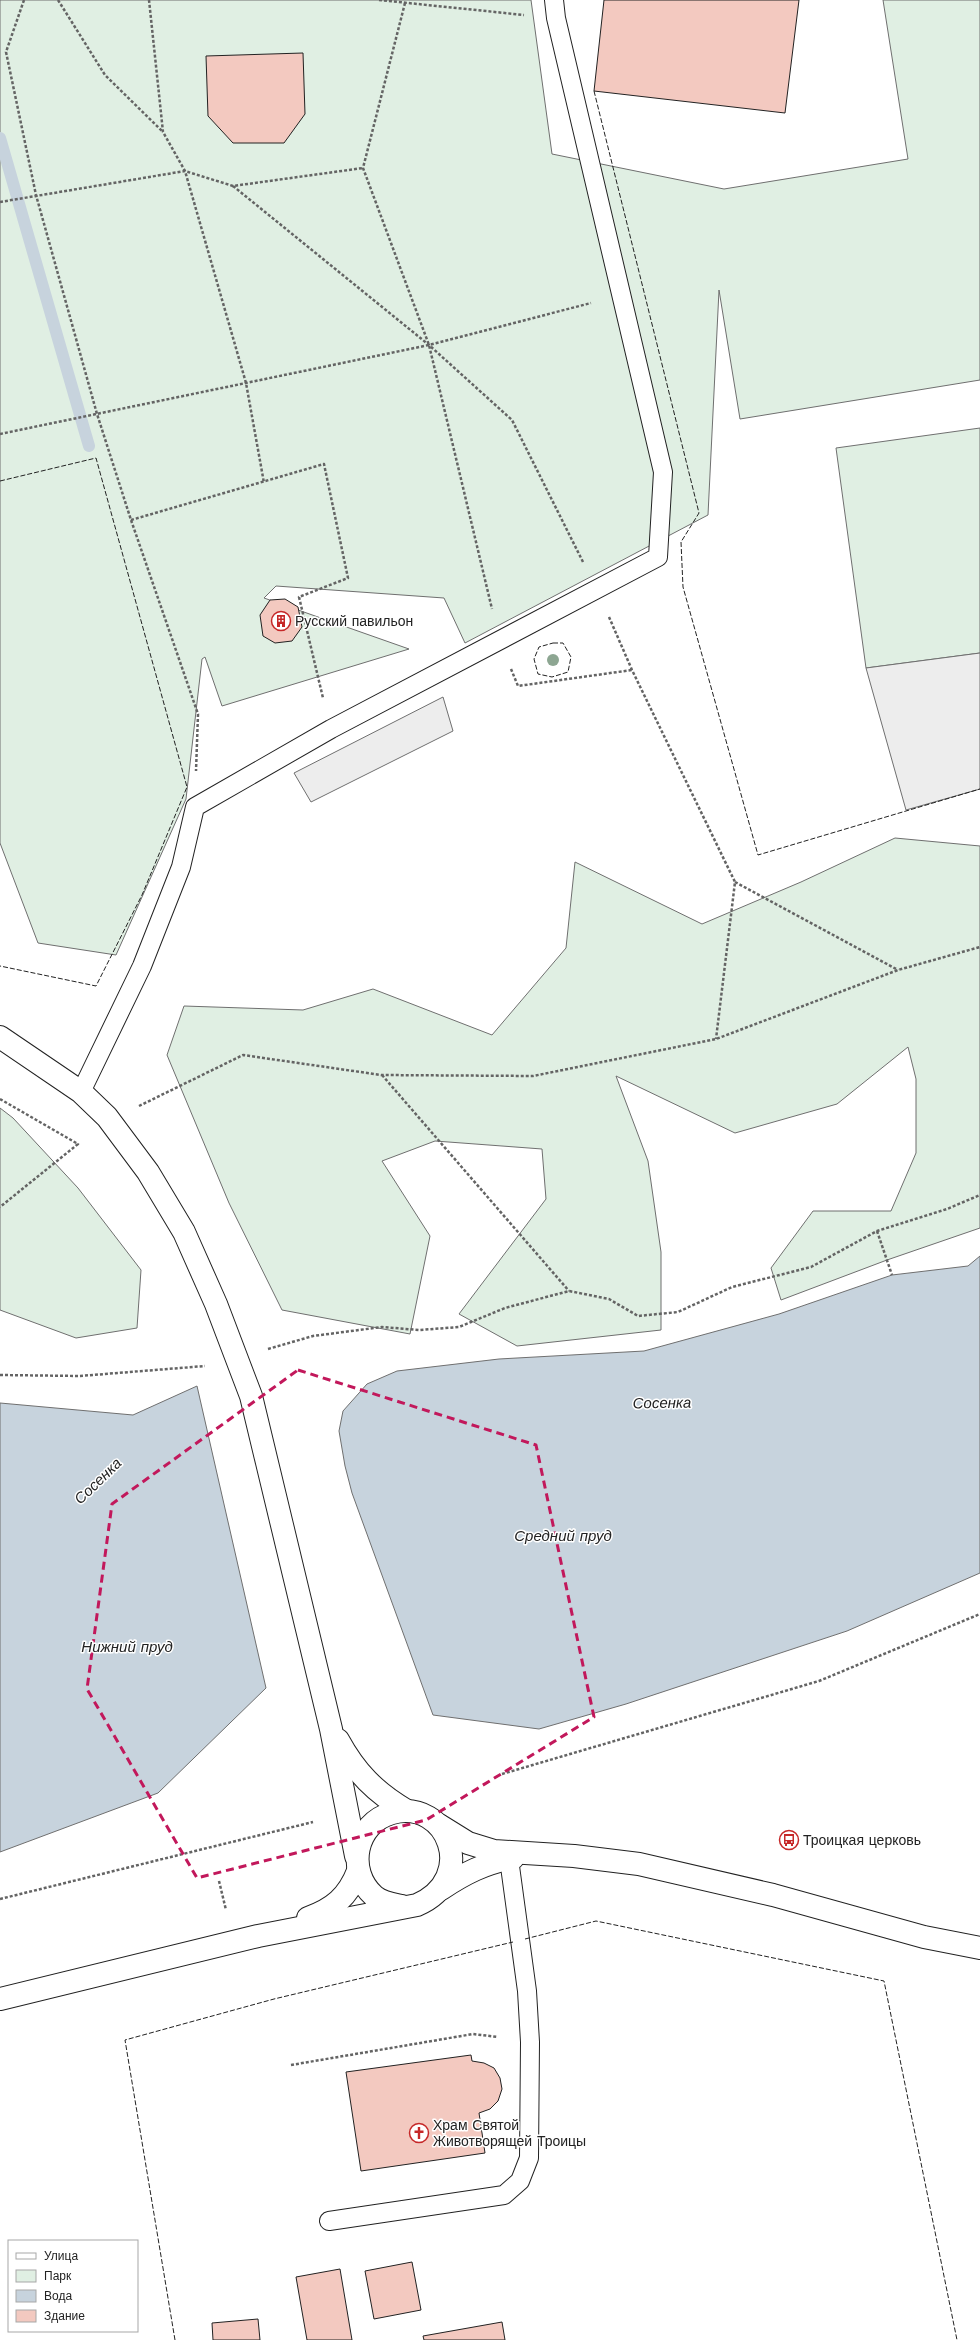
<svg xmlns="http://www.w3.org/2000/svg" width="980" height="2340" viewBox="0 0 980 2340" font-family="'Work Sans',sans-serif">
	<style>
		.green { fill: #e0efe3; stroke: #6f6f6f }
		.parking { fill: #ededed; stroke: #6f6f6f }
		.water { fill: #c7d3dd; stroke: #6f6f6f }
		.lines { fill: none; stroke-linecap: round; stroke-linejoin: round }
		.stream { stroke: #c7d3dd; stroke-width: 12 }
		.building { fill: #f3c9c0; stroke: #222 }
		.service-casing { stroke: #222; stroke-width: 20 }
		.tertiary-casing { stroke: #222; stroke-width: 24 }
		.path { stroke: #646464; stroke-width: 2.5; stroke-dasharray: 3 2; stroke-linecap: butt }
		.service { stroke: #fff; stroke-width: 18 }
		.tertiary { stroke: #fff; stroke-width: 22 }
		.fence { stroke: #222; stroke-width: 1; stroke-dasharray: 5 2; stroke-linecap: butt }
		.tree { fill: #8da692 }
		.marked { fill: none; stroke: #c2185b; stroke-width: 3; stroke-dasharray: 8 5; stroke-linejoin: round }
		.labels { text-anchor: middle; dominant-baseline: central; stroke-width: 3; stroke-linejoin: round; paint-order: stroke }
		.poi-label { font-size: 14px; fill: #222; stroke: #fff; text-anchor: start }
		.water-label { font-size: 15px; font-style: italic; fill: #222; stroke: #fff }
	</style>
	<rect width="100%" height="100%" fill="#fff"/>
	<g class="green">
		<polygon points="0,0 531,0 552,154 724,189 908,159 883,0 980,0 980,380 740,419 719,290 708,515 465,643 444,598 276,586 264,598 409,649 222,706 205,657 202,659 186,799 116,955 38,943 0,843"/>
		<polygon points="980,428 980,653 866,668 836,448"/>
		<polygon points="895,838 980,846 980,1228 887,1260 781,1300 771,1268 813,1211 891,1211 916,1153 916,1079 908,1047 837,1104 735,1133 616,1076 648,1161 661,1252 661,1330 517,1346 459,1314 546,1199 542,1149 435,1141 382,1161 430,1236 410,1334 282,1310 229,1203 167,1055 184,1006 303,1010 373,989 492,1035 566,948 575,862 702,924 801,882"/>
		<polygon points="0,1108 13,1118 78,1188 141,1270 137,1328 76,1338 0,1310"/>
	</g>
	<g class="parking">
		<polygon points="980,653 980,789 906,810 866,668"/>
		<polygon points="443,697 453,731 311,802 294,773"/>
	</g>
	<g class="water">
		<polygon points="980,1256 980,1573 847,1631 626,1704 539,1729 433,1715 352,1493 345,1466 339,1431 343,1411 367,1384 397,1371 499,1359 644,1351 779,1314 892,1275 968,1266"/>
		<polygon points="197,1386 266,1688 158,1793 0,1852 0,1403 133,1415"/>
	</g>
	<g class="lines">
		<polyline class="stream" points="0,138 89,446"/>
	</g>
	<g class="building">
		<polygon points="604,0 799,0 785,113 594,91"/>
		<polygon points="303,53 305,114 284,143 233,143 208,116 206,56"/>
		<polygon points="285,599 298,607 302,627 292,641 275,643 263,636 260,615 270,600"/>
		<polygon points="471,2055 472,2061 484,2063 494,2068 500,2078 502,2089 498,2101 490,2109 479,2113 485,2153 361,2171 346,2072"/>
		<polygon points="412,2262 421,2310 374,2319 365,2271"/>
		<polygon points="340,2269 352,2340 307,2340 296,2277"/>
		<polygon points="258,2319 260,2340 213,2340 212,2323"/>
		<polygon points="502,2322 505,2340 424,2340 423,2336"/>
	</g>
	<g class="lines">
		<defs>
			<g id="service">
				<polyline points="81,1092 142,966 181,867 195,807 331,729 658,557 663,472 556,18 554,0"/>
				<polyline points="329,2221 504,2195 520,2181 529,2158 530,2042 527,1991 509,1859"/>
			</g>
			<g id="tertiary">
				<polyline points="0,1037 81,1092 107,1117 148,1172 184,1232 216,1304 251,1396 331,1729 356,1856"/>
				<path d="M338,1740C356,1773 375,1792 407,1811"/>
				<polyline points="439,1825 468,1843 494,1851 574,1856 639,1864 773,1895 924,1937 980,1948"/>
				<path d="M441,1889C465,1873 485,1863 513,1858"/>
				<path d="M308,1918C333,1909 348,1897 358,1871"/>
				<path d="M0,1999L258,1936L417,1905C479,1878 448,1798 392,1813C355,1823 346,1871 374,1896C382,1903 392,1904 402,1906"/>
			</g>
		</defs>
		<use href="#service" class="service-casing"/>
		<use href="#tertiary" class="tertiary-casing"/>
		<g class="path">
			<polyline points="24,0 6,52 36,195 97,414 131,520 198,714 196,771"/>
			<polyline points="58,0 105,75 163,132"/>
			<polyline points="149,0 163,132 185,171 246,383 264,483"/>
			<polyline points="379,0 524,15"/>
			<polyline points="405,3 363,168 429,345 492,609"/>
			<polyline points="233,186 429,345 512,420 583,562"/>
			<polyline points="0,202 185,171 233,186 363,168"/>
			<polyline points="0,434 429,345 591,303"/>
			<polyline points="131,520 324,464 348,578 299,597 323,698"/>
			<polyline points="609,617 632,670 735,882 716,1039"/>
			<polyline points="511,669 518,686 632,670"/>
			<polyline points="735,882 898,970"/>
			<polyline points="382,1075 569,1291"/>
			<polyline points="0,1099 78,1144 0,1207"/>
			<polyline points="139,1106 243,1055 381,1075 533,1076 716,1039 898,970 980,947"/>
			<polyline points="877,1231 892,1275"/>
			<polyline points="268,1349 313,1336 382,1327 419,1330 459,1327 505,1308 569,1291 609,1299 638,1316 678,1312 732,1287 811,1267 877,1231 947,1209 980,1195"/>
			<polyline points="0,1375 80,1376 205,1366"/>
			<polyline points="502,1774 819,1681 980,1614"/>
			<polyline points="219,1881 226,1910"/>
			<polyline points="0,1899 313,1822"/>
			<polyline points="291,2065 473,2034 498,2037"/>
		</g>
		<use href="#service" class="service"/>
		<use href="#tertiary" class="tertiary"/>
		<g class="fence">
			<polyline points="594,91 699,513 681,542 683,587 758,855 980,789"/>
			<polyline points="0,481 96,458 187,787 142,895 96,986 0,966"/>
			<polygon points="553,643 563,643 571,657 568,672 552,677 538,674 534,659 539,647"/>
			<polyline points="525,1939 596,1921 884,1981 957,2340"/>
			<polyline points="175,2340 125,2040 274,1999 513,1942"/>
		</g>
	</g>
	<circle class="tree" cx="553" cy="660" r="6"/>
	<path class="marked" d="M298,1370L536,1445L594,1717L426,1820L197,1878L87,1689L112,1504Z"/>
	<defs>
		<symbol id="building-ring" viewBox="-11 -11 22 22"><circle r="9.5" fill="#fff" stroke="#c62828" stroke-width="1.5"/><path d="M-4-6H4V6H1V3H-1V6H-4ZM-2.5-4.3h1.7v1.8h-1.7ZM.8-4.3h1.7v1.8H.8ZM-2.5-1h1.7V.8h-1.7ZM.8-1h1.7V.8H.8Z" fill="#c62828"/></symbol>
		<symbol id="bus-ring" viewBox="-11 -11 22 22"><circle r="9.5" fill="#fff" stroke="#c62828" stroke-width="1.5"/><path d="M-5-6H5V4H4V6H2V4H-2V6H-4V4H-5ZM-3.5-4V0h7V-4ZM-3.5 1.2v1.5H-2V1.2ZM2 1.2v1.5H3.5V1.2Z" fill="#c62828"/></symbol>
		<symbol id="church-ring" viewBox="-11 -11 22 22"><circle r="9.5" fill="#fff" stroke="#c62828" stroke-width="1.5"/><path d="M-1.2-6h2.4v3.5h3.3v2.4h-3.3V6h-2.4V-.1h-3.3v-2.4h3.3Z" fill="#c62828"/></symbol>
	</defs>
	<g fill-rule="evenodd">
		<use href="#building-ring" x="270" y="610" width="22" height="22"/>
		<use href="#bus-ring" x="778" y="1829" width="22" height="22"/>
		<use href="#church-ring" x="408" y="2122" width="22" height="22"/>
	</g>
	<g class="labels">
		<g class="poi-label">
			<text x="295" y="621">Русский павильон</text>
			<text x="803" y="1840">Троицкая церковь</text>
			<text x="433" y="2125">Храм Святой<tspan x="433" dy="16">Животворящей Троицы</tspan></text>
		</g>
		<g class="water-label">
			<text transform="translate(662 1403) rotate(-1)">Сосенка</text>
			<text transform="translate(98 1481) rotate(-44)">Сосенка</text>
			<text x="563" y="1536">Средний пруд</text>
			<text x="127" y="1647">Нижний пруд</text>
		</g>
	</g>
	<rect x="8" y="2240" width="130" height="92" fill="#ffffff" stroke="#a7a7a7"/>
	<rect x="16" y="2253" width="20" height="6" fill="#ffffff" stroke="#a7a7a7"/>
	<text x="44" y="2260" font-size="12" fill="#222222">Улица</text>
	<rect x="16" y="2270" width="20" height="12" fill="#e0efe3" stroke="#a7a7a7"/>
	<text x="44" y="2280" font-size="12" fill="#222222">Парк</text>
	<rect x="16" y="2290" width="20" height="12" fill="#c7d3dd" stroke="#a7a7a7"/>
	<text x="44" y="2300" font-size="12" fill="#222222">Вода</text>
	<rect x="16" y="2310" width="20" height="12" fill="#f3c9c0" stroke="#a7a7a7"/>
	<text x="44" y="2320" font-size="12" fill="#222222">Здание</text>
</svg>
